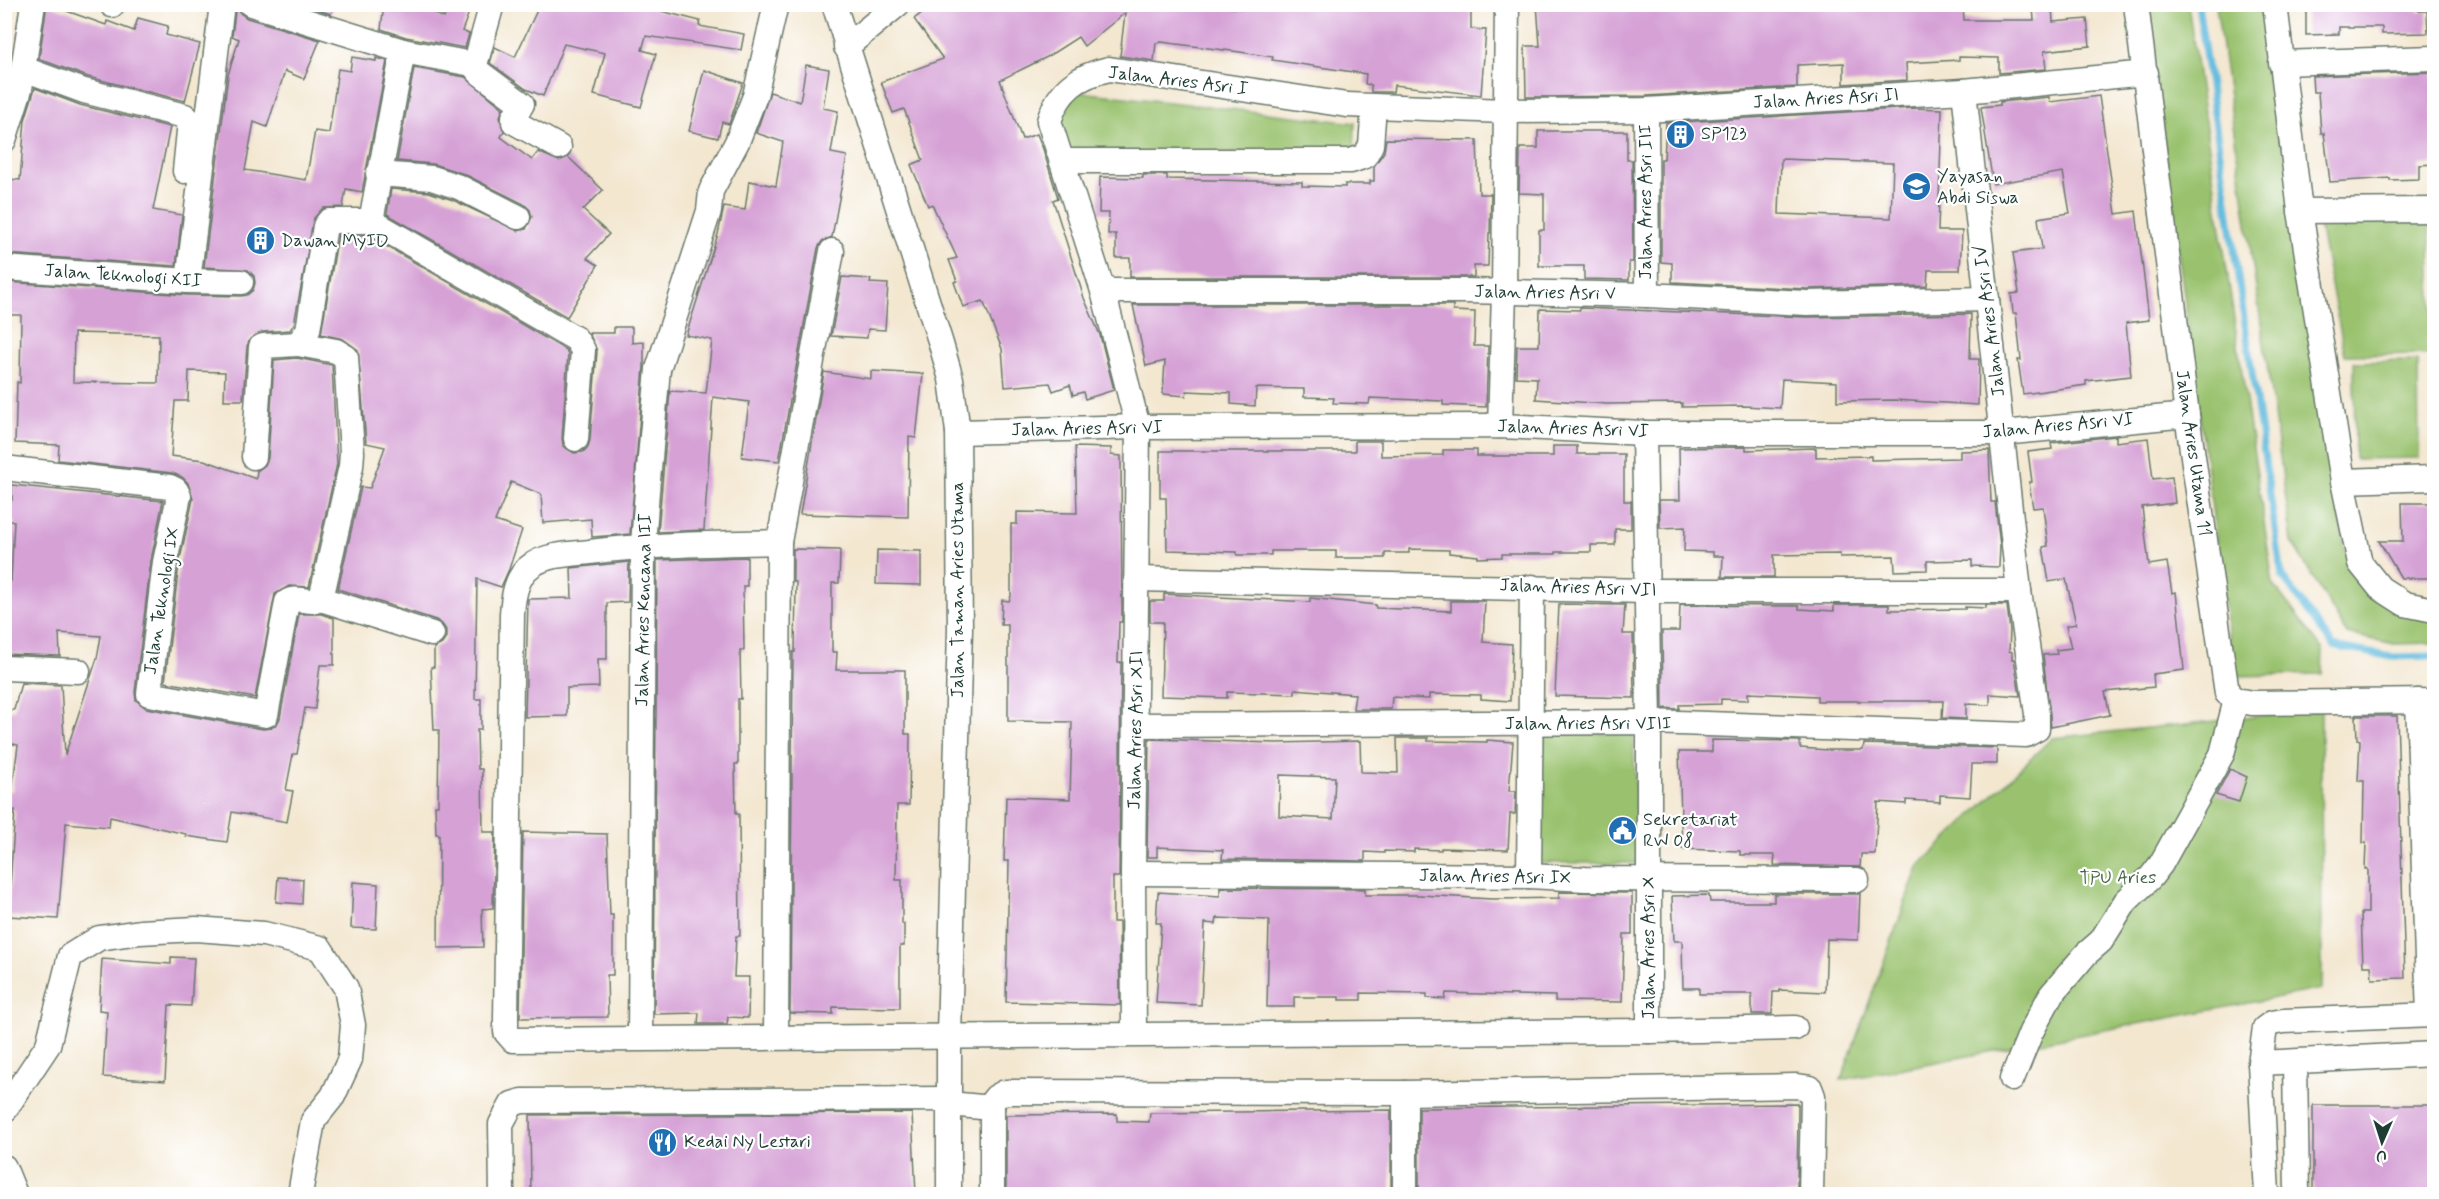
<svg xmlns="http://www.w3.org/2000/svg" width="2439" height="1199" viewBox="0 0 2439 1199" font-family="Mynerve,sans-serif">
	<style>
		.green { fill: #9ac26e; stroke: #5c8051; stroke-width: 1.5 }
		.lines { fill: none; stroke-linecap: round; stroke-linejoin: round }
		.stream { stroke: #5fbadd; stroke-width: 7 }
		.building { fill: #d6a2d6; fill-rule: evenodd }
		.minor-casing { stroke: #69786b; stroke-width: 27 }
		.minor { stroke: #fff; stroke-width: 24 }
		.labels { text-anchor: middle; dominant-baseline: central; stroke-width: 4.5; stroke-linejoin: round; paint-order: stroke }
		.street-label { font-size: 18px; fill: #1f3d34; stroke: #fff }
		.poi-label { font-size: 18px; fill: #1f3d34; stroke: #fff; text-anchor: start }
		.park-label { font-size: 18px; fill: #446545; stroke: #fff }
	</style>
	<rect width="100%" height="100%" fill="#fff"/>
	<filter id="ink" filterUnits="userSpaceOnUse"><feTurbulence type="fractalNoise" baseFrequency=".0167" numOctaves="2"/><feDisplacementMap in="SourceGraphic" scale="12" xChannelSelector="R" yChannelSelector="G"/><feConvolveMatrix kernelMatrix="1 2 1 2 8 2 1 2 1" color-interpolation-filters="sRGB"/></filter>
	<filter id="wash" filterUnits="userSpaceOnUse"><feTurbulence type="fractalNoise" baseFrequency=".008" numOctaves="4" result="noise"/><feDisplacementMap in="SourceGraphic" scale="24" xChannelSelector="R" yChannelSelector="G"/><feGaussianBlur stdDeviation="1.35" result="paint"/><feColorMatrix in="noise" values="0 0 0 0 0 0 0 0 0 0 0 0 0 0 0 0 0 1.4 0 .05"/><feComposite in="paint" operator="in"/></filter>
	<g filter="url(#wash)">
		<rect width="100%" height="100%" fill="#f3e7d0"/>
		<g class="green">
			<polygon points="2146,5 2188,5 2273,584 2323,650 2322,674 2234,676"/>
			<polygon points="2216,5 2268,5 2345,549 2386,597 2434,612 2434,643 2394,644 2347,634 2292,542"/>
			<polygon points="1071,91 1355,123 1354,152 1064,155 1052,96"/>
			<polygon points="2429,217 2434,354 2345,355 2318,220"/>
			<polygon points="2418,361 2419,458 2355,459 2354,362"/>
			<polygon points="2321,710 2322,989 1841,1080 1918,867 2052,738"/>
			<polygon points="1535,730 1633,734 1639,863 1533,863"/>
		</g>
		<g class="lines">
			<polyline class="stream" points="2198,4 2282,576 2333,646 2392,657 2434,656"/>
		</g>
		<g id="blocks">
			<g class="building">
				<polygon points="47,4 106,25 107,21 134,31 138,18 168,26 166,35 200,44 185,101 88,77 39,59"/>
				<path d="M236,4L240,13L247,18L320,40L304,79L285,71L267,127L254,122L245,170L306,180L315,131L329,133L338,69L350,71L352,57L376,61V58L387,61L362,192L346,189L343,207L323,208L314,218L294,324L290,330L262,332L250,339L247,346L243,400H224L225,372L189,371L188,401H175L171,456L204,460L256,479L257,471L265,465L268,458L274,360L297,358L332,365L337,464L309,587L289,586L275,594L255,698L165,682L179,564L193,499L188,483L182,477L172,473L58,460L59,445L15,443L17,382L20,383L21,315H8V296H6L7,282L188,295L241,296L247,295L253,290L255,283L254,276L248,270L204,267L228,75L239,39L232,36ZM74,333L159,335L158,383L73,382Z"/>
				<polygon points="301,4 335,4 331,14"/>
				<polygon points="384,4 415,4 444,18 448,4 472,4 462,31 469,34 465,48 406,37 381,29"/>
				<polygon points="540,4 654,4 653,9 700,21 699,26 744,34 741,50 646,36 642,50 656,54 641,107 594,95 605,53 564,44 543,96 526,89 490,63 495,47 515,57"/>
				<polygon points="934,4 1198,4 1243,9 1244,4 1471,4 1471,29 1486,30 1481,95 1394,85 1393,92 1371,92 1371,85 1365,84 1366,74 1272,60 1273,57 1240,52 1161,42 1156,43 1154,61 1120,56 1125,13 1084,46 1078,37 1047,57 1000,80 1022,139 1037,134 1043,149 1058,198 1053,200 1084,298 1100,335 1114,390 1085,399 1083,392 1073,395 1070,385 1053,391 1050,383 1005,387 1002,349 983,301 963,307 954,282 957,281 949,260 957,258 932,204 928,206 911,165 923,160 904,109 893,113 881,82 943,59 914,19"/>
				<polygon points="1537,4 1963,4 1964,20 2034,20 2033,8 2052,6 2053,22 2087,19 2090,46 2044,51 2046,69 1999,73 1999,58 1959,57 1959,60 1906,63 1907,80 1844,84 1844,63 1797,65 1797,87 1646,96 1526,97 1525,46 1540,46"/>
				<polygon points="2306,4 2419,4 2419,11 2427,11 2428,33 2382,34 2382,27 2339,27 2339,34 2306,35"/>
				<polygon points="4,59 10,60 4,91"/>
				<polygon points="806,65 829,69 823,108 838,111 831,153 847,156 832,237 822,241 818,248 779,461 742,457 749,402 713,397 704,530 658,532 670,391 706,393 712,340 686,335 718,234 724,207 745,210 749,181 776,186 783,142 756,133 770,92 800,102"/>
				<polygon points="414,68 465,77 503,108 500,117 504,131 501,137 532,160 538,152 559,161 568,157 603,190 583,210 609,234 587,258 598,265 567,317 387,214 391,189 429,192 453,200 518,231 526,229 532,217 530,210 524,204 464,174 433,164 397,161"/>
				<polygon points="704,70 743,83 729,124 722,122 718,138 689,131"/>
				<polygon points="2433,72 2434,164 2419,165 2419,179 2390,180 2390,178 2330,182 2324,133 2321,133 2318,92 2313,92 2312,76"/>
				<polygon points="35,88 80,105 170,127 153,210 182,215 176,266 6,254 10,218 6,218 8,179 20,180 25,120"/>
				<polygon points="2099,96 2116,214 2136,211 2149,320 2126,323 2131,376 2086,381 2086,385 2023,394 2018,360 2021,360 2016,313 2013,313 2011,294 2019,293 2013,253 2042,249 2038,218 2070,213 2063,172 1993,184 1981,107 2000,105 2000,102 2049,97 2050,102"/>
				<path d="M1913,108L1942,109L1938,231H1962L1960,270H1928L1927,286L1807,289L1672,282V263L1661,262V159H1664L1666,123ZM1781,159L1893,163L1891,218L1779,214Z"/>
				<polygon points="1538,131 1627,131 1627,160 1632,160 1633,262 1629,262 1629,280 1584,279 1584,266 1539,266 1539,230 1544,230 1544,194 1519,193 1520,148 1538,148"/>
				<polygon points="1386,139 1477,140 1479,194 1491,194 1490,233 1489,233 1488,266 1474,266 1474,277 1130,277 1130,258 1116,258 1116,234 1108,234 1109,213 1099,213 1100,177 1143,178 1143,175 1167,175 1167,179 1302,182 1302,186 1345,187 1345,184 1370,184 1370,181 1374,181 1374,166 1384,152"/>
				<polygon points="338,235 367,235 566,350 568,354 562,438 563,446 574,453 583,452 588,447 590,440 597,351 589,333 614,333 614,327 632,327 632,343 644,342 644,367 630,534 592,537 591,519 543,523 541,494 511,482 495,521 522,530 509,569 501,587 477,579 475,699 481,699 481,730 477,730 478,769 482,769 483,832 495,832 493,908 482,909 483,947 438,948 439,834 436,834 435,805 438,805 439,730 434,730 431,667 434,667 434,648 442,644 446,638 446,630 442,624 436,620 338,589 361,487 370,488 385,447 366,443 358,350 343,339 321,334"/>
				<polygon points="842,277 871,279 870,283 888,284 885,330 868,329 867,338 831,336"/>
				<polygon points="1133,305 1453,305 1453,311 1475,312 1474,346 1488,346 1486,407 1443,405 1443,401 1370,398 1369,404 1333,403 1334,398 1304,397 1304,389 1256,388 1255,406 1231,404 1231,393 1187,391 1186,396 1163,394 1165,361 1146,366"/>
				<polygon points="1580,308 1807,317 1971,314 1970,359 1979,359 1978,405 1894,400 1837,401 1837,382 1782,379 1780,408 1744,406 1682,407 1682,403 1607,404 1536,399 1537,378 1516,377 1517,346 1539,346 1540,309 1580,310"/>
				<polygon points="871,371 923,374 916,438 909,437 908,517 800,514 824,372 871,379"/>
				<polygon points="2116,436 2116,442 2148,438 2153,479 2172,477 2175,503 2142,507 2149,565 2167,562 2172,593 2176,592 2184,670 2153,674 2154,687 2105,692 2110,715 2051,727 2043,655 2057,654 2056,650 2071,648 2066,626 2076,624 2066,579 2049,582 2043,547 2048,546 2043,507 2033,508 2029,482 2032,482 2028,452 2052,449 2051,443"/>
				<polygon points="1355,441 1381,441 1381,456 1443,455 1443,450 1477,450 1477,456 1553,456 1553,446 1577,446 1577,454 1624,454 1624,501 1631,501 1631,529 1615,529 1615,545 1591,545 1591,552 1556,552 1556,554 1502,554 1502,557 1478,558 1478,556 1449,553 1449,550 1409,549 1409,553 1385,553 1385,558 1336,558 1336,551 1271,551 1271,555 1237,555 1237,552 1167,550 1166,498 1160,498 1160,451 1355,451"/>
				<polygon points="1075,447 1111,448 1111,455 1121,456 1122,622 1119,622 1118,662 1121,662 1119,877 1113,877 1113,922 1119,922 1120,1005 1006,1002 1009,861 1004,861 1006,797 1070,799 1072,722 1008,721 1008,625 1001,625 1002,600 1009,601 1011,596 1011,524 1017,524 1017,512 1077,513"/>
				<polygon points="1746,447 1746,450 1816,448 1816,457 1871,456 1871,460 1960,458 1960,451 1989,450 1991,502 1995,502 2000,546 1999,567 1972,566 1972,560 1927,561 1927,570 1895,571 1894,556 1840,557 1840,554 1774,555 1774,577 1722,577 1723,556 1713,556 1713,552 1684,551 1685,527 1660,528 1659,500 1680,500 1679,448"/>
				<polygon points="12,485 163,501 151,560 135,692 136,700 146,708 263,729 271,728 277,724 280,718 299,614 321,614 334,618 334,665 320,665 315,709 305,708 297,754 293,754 286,790 293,791 287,822 232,812 227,842 186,836 186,834 110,817 109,827 66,823 58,919 8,916 15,810 9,810 9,791 12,791 18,745 4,742 4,710 14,710 21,683 61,685 65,755 97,658 101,636 59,633 60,656 4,654 4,581 11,581 14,521 4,521 4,500 12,500"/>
				<polygon points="2402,503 2434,503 2434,578 2401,578 2379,541 2403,541"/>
				<polygon points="793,549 840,550 839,583 832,583 832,652 837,652 836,670 905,670 905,734 910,734 909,805 897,805 896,880 902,880 902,924 904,924 904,946 900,946 900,1008 833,1007 833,1014 790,1013 793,652 795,652 796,582 793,582"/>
				<polygon points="877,550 921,551 921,585 876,584"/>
				<polygon points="747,557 747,586 743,586 744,650 740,650 741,699 738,699 738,764 735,764 736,814 739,814 740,936 736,936 734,977 749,977 748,1018 728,1017 727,1024 698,1024 699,1013 654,1014 657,560"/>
				<polygon points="629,562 628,602 607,603 607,659 598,659 599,687 567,688 567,716 525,717 528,599 572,598 571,568"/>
				<polygon points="1164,594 1310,602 1310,598 1376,605 1376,608 1451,611 1451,601 1485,601 1483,642 1512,644 1510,701 1481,699 1481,695 1429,694 1429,699 1392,697 1391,709 1353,709 1355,694 1295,689 1295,694 1227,692 1227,698 1161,696 1163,622 1150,622 1150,601 1164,601"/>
				<polygon points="1559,604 1625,605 1623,634 1633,634 1634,698 1555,696"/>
				<polygon points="1680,605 1799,606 1799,609 1834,611 1834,605 1889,605 1889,610 1965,609 1965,607 1986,608 1986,605 2007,605 2010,631 2009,651 2012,652 2012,659 2014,659 2020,696 1990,694 1990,705 1966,704 1966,719 1942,718 1943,701 1817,701 1817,696 1748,693 1748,700 1721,699 1721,704 1679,705 1679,709 1663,708 1662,634 1662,631 1679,631"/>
				<polygon points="2356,716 2397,716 2405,978 2372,979 2371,966 2363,966 2361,913 2368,913 2368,869 2365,869 2366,843 2363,843 2364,781 2358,781 2360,740 2357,739"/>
				<path d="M1397,738H1428V741L1487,742V740L1513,742L1509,791H1516L1515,814H1510L1508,850L1441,848V850L1414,849V852L1384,851V853L1365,852V861L1222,859L1223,850L1157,847V857H1147L1149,739L1276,743L1360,741L1361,772L1398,773ZM1280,775L1335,777L1333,819L1279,816Z"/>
				<polygon points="1712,740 1800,741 1800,748 1828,750 1863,750 1864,744 1997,748 1997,764 1972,764 1970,797 1940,795 1940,802 1906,800 1906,804 1878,802 1875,854 1861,854 1860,867 1774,865 1775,855 1740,855 1740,851 1682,849 1679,752 1712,752"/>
				<polygon points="2230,769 2247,777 2239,802 2216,795"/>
				<polygon points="523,832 607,834 610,915 613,915 613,975 607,975 608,1017 520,1018"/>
				<polygon points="278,877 303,879 302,904 276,902"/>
				<polygon points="353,882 378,884 376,929 351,928"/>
				<polygon points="1220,888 1365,889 1365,895 1420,895 1492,899 1559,898 1559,892 1632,893 1632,934 1624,934 1622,1002 1555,1001 1555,996 1446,993 1445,999 1427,998 1427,994 1361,993 1361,1000 1339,1000 1339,997 1294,997 1294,1007 1267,1007 1269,920 1217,918 1216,924 1205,923 1201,1005 1156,1003 1161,923 1156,923 1158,892 1220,896"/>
				<polygon points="1774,894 1860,894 1858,940 1827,939 1825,992 1779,990 1779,992 1773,992 1772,1014 1752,1014 1752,994 1699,994 1699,988 1683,988 1682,941 1674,941 1672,896 1709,895 1710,902 1774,902"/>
				<polygon points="171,957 194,958 191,1006 169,1005 165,1081 103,1077 107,1011 99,1010 102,959 171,964"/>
				<polygon points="1798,1104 1797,1194 1419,1194 1419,1108"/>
				<rect x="2313" y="1105" width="121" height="89"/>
				<polygon points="1391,1110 1391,1194 1006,1194 1006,1115 1117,1114 1117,1121 1149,1122 1150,1113"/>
				<polygon points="912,1113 916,1194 531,1194 530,1115"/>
			</g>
		</g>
	</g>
	<g filter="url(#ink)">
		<use href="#blocks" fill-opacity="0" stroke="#69786b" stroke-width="1.5"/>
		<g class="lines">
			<defs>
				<g id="minor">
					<polyline points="251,4 403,51"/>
					<polyline points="834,4 941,344 951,379 958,432 960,629 949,1035 949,1194"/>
					<polyline points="2136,4 2187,415 2227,693 2236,700 2252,703 2434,701"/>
					<polyline points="2275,4 2300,211 2343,481 2360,563 2380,588 2405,604 2434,610"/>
					<polyline points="112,5 112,4"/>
					<polyline points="846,47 898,4"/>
					<polyline points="2281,63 2434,58"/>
					<polyline points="472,64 480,73 522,104 514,117 514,122 559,147"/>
					<polyline points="24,69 84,91 185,116 190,121 185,171"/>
					<polyline points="1646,110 1647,295"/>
					<polyline points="4,140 20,89 33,4"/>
					<polyline points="1062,161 1351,161 1365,156 1371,145 1374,107"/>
					<polyline points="378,174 432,178 459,187 518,217"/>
					<polyline points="2300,211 2434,210"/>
					<polyline points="371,221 403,51 472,64 477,58 492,4"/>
					<polyline points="4,268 188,281 241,282"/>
					<polyline points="188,281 222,4"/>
					<polyline points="1103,291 1465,291 1647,295 1807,303 1987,299"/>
					<polyline points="1500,426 1504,293 1507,4"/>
					<polyline points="958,432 1138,427 1500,426 1644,433 2003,433 2187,415"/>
					<polyline points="1644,433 1649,722 1649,1031"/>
					<polyline points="254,457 261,347 263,346 298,344"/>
					<path d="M4,468L170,487L176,490L179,496L165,562L149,694L266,715L287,602C297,595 310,605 321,599L351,466L352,453L346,357L336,351L298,344L308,330L325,226L329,221H371L576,339L583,350L576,439"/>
					<polyline points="2343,481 2434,478"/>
					<path d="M779,542C716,544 653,544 590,552C572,554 548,554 532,565C516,575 513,597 512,614L506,1018V1032L513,1040L1649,1031L1795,1028"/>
					<polyline points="1137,579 1646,591 2019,591"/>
					<polyline points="321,599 432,634"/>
					<polyline points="4,668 78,671"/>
					<polyline points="2418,701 2429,1015"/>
					<polyline points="1136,725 1649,722 2026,735 2037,729 2037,714 2019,591 1964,91"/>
					<polyline points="1133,873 1529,876 1585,879 1857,880"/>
					<polyline points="1529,876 1532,587"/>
					<path d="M1134,1034L1133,873L1138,427L1103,291L1049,121C1059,89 1078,76 1109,69L1347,105L1505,111L1646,110L1964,91L2146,73"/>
					<polyline points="776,1037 779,542 832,251"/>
					<polyline points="640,1038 643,545 647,491 658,369 709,211 711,191 737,142 755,96 776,4"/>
					<polyline points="2295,1062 2297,1194"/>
					<polyline points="2260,1063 2434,1054"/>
					<polyline points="2012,1079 2031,1032 2051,995 2086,954 2101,941 2126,901 2151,877 2161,864 2222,754 2236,700"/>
					<polyline points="949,1104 992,1108"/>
					<polyline points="4,1111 48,1045 70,956 99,938 140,932 196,929 264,934 320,948 346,988 353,1025 350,1059 333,1096 313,1121 300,1194"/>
					<polyline points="4,1167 15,1194"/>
					<polyline points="502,1194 501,1124 512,1104 522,1101 949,1099"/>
					<polyline points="992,1194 992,1102 996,1097 1005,1092 1405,1093 1795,1086 1810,1088 1813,1096 1811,1194"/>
					<polyline points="1405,1194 1405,1093"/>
					<polyline points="2267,1194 2260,1063 2265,1028 2272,1023 2283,1021 2434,1015"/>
				</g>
			</defs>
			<use href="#minor" class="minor-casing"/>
			<use href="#minor" class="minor"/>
		</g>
	</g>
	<defs>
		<symbol id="building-disc" viewBox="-11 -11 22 22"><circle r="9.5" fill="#1f6fb2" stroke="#fff"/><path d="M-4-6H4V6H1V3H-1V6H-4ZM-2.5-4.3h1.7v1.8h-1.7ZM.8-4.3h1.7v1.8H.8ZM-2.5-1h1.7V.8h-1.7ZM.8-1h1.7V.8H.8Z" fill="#fff"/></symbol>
		<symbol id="university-disc" viewBox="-11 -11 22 22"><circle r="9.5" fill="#1f6fb2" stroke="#fff"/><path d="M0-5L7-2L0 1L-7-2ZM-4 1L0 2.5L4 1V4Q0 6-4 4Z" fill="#fff"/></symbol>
		<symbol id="civic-disc" viewBox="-11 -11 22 22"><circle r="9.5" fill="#1f6fb2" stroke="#fff"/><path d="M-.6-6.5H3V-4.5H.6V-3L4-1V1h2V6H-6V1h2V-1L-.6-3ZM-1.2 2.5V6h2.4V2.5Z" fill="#fff"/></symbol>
		<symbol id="restaurant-disc" viewBox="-11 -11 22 22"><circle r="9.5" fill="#1f6fb2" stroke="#fff"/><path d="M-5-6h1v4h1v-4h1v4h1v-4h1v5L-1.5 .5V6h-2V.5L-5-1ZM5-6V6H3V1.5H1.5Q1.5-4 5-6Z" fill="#fff"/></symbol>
	</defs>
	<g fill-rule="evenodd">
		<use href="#building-disc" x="1664" y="118" width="33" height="33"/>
		<use href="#university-disc" x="1900" y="170" width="33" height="33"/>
		<use href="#building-disc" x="244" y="224" width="33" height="33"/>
		<use href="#civic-disc" x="1606" y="814" width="33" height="33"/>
		<use href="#restaurant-disc" x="646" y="1126" width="33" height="33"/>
	</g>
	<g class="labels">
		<g class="street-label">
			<text transform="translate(1178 81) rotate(7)">Jalan Aries Asri I</text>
			<text transform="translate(1826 99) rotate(-3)">Jalan Aries Asri II</text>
			<text transform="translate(1646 202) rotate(-90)">Jalan Aries Asri III</text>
			<text transform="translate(123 276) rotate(4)">Jalan Teknologi XII</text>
			<text transform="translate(1545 293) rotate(1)">Jalan Aries Asri V</text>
			<text transform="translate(1990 321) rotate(-97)">Jalan Aries Asri IV</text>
			<text transform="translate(2058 426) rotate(-5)">Jalan Aries Asri VI</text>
			<text transform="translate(1087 429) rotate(-1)">Jalan Aries Asri VI</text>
			<text transform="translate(1573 429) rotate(2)">Jalan Aries Asri VI</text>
			<text transform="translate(2193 453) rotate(82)">Jalan Aries Utama 11</text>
			<text transform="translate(1578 588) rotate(2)">Jalan Aries Asri VII</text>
			<text transform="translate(958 590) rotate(-90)">Jalan Taman Aries Utama</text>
			<text transform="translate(162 601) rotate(-81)">Jalan Teknologi IX</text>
			<text transform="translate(644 610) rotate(-89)">Jalan Aries Kencana III</text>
			<text x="1588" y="724">Jalan Aries Asri VIII</text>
			<text transform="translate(1136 730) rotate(-89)">Jalan Aries Asri XII</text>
			<text transform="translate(1495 877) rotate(1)">Jalan Aries Asri IX</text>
			<text transform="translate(1649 948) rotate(-90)">Jalan Aries Asri X</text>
		</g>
		<g class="poi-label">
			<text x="1701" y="134">SP123</text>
			<text x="1937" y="177">Yayasan<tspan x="1937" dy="21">Abdi Siswa</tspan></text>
			<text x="281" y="241">Dawan MyID</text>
			<text x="1643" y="820">Sekretariat<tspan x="1643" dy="21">RW 08</tspan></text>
			<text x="684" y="1142">Kedai Ny Lestari</text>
		</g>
		<g class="park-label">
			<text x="2118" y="878">TPU Aries</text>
		</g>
	</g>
	<rect width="2439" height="1199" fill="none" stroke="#fff" stroke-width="24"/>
	<g transform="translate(2382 1142) rotate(183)" stroke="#ffffff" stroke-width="4.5" paint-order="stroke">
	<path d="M0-4.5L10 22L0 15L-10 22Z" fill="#1f3d34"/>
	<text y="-9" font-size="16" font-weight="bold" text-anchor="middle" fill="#1f3d34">U</text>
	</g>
</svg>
